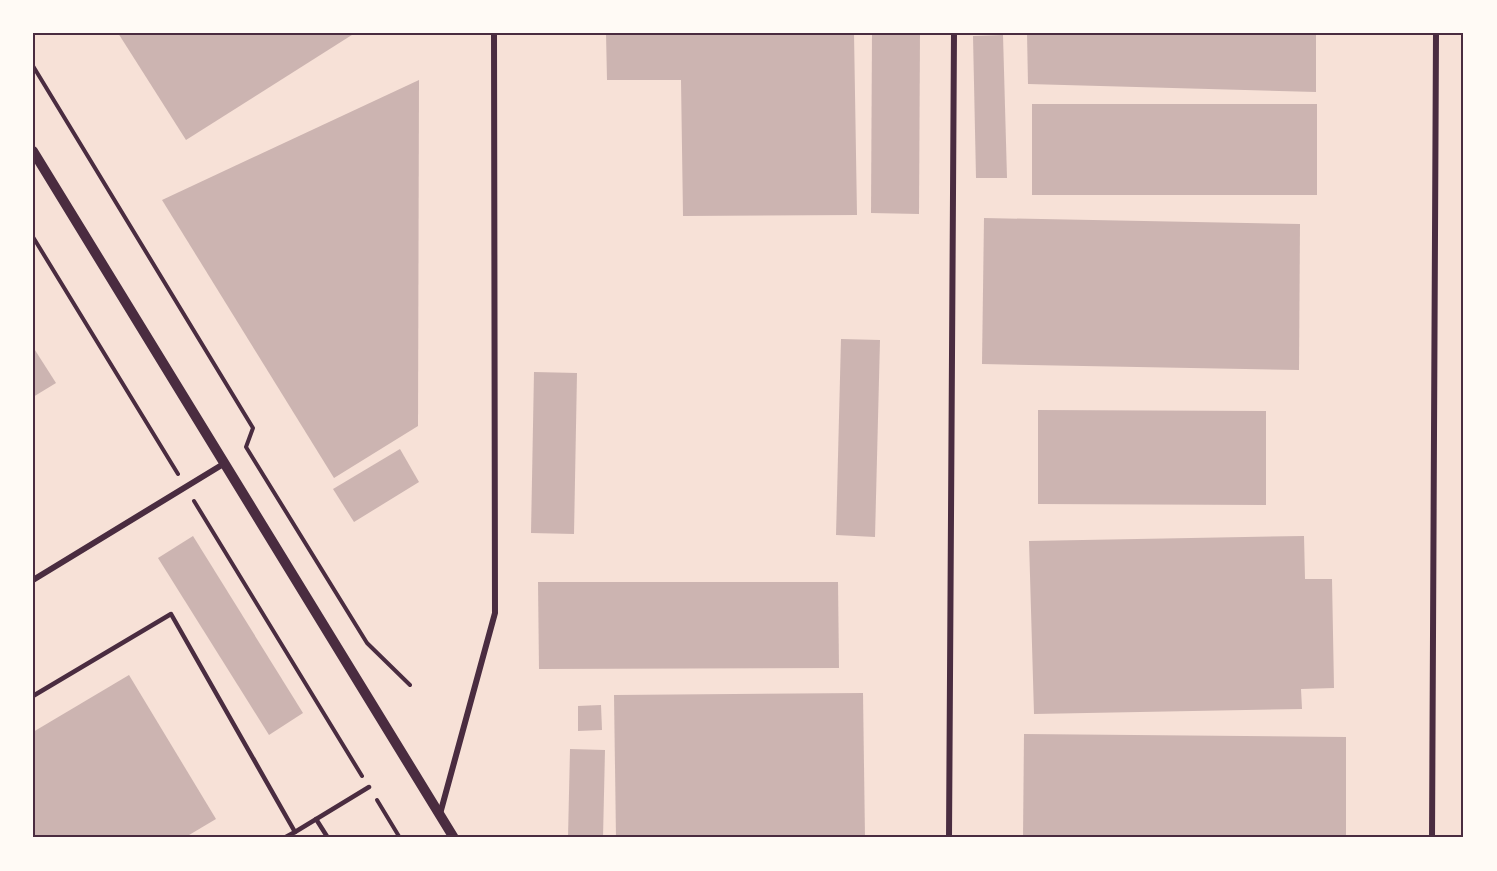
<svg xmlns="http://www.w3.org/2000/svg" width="1497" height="871" viewBox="0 0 1497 871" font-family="'DM Sans',sans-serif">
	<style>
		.building { fill: #ccb4b1 }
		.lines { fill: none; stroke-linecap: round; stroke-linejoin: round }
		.path { stroke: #4a2c40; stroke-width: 4 }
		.service { stroke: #4a2c40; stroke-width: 4.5 }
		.minor { stroke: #4a2c40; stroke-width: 6 }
		.tertiary { stroke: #4a2c40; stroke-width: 10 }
		.neatline { fill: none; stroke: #4a2c40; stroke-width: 2 }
	</style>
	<rect width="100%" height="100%" fill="#f7e1d7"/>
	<g class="building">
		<polygon points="118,33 355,33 186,140"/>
		<polygon points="606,33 854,33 857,215 683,216 681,80 607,80"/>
		<polygon points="872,33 920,33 919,214 871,213"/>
		<polygon points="1027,33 1316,33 1316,92 1028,84"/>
		<polygon points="1003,35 1007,178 976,178 973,36"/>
		<polygon points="419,80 418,426 334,478 162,200"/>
		<rect x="1032" y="104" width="285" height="91"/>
		<polygon points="984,218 1300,224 1299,370 982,364"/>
		<polygon points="841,339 880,340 875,537 836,535"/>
		<polygon points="33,347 56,383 33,397"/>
		<polygon points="534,372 577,373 574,534 531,533"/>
		<polygon points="1038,410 1266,411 1266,505 1038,504"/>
		<polygon points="400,449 419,482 354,522 333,489"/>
		<polygon points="193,536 303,713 269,735 158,558"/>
		<polygon points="1304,536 1305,579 1332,579 1334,688 1301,689 1302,709 1034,714 1029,541"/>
		<polygon points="538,582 838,582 839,668 539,669"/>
		<polygon points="129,675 216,819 184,838 33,838 33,732"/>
		<polygon points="863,693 865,838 616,838 614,695"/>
		<polygon points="601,705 602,730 578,731 578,706"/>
		<polygon points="1024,734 1346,737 1346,837 1023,838"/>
		<polygon points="570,749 605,750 603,838 568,838"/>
	</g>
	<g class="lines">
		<g class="path">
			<polyline points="33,66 253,428 246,447 367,643 410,685"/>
			<polyline points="33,237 178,474"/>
			<polyline points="194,501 362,776"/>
			<polyline points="377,800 400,838"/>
		</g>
		<g class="service">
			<polyline points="33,696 171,614 295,832 369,787"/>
			<polyline points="316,819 328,838"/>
			<polyline points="284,838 295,832"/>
		</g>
		<g class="minor">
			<polyline points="33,580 225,463"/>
			<polyline points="440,814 495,613 494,33"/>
			<polyline points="949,838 954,33"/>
			<polyline points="1432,838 1436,33"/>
		</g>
		<polyline class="tertiary" points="33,151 454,838"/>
	</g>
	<rect width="1497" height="871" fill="none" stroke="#fffaf5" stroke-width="69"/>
	<rect x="34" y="34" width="1428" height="802" class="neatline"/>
</svg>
